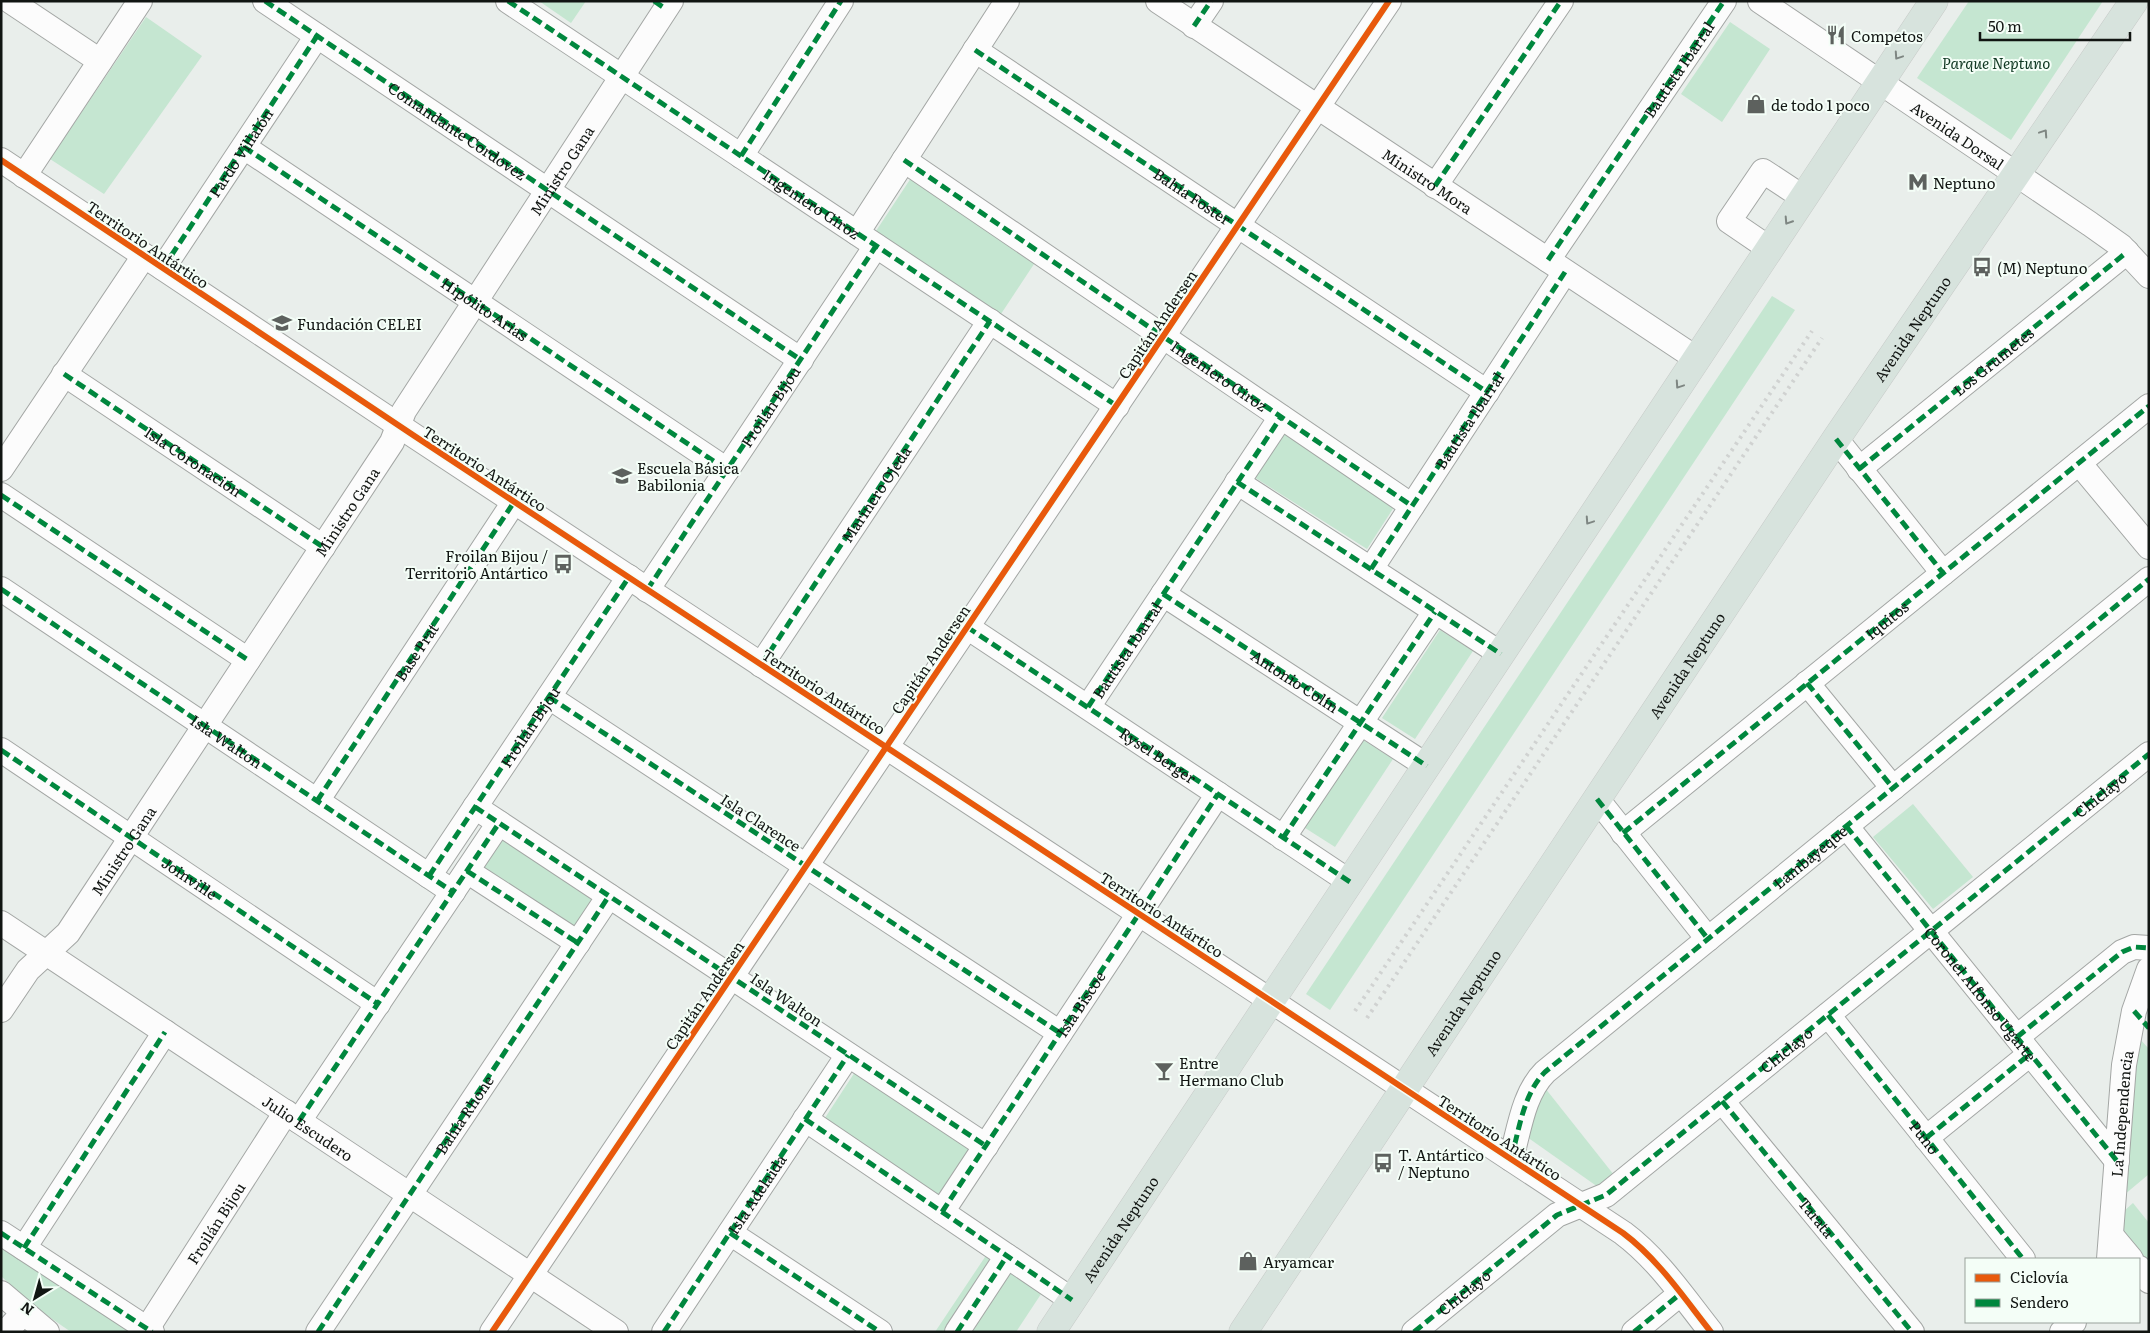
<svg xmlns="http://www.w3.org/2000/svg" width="2150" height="1333" viewBox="0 0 2150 1333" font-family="Literata,serif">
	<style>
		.green { fill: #c5e6d1 }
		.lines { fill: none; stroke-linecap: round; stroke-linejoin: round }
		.minor-casing { stroke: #a3a6a4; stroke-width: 26 }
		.major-casing { stroke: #c7cac8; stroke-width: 29 }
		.minor { stroke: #fcfcfc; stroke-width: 24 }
		.major { stroke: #d7e3dd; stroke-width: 28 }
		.rail { stroke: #d0d2d1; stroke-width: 4; stroke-dasharray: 2.5 5; stroke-linecap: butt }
		.quiet { stroke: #00873e; stroke-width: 5; stroke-dasharray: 10 5; stroke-linecap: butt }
		.cycleway-casing { stroke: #f4fef7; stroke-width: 9 }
		.cycleway { stroke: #e8590c; stroke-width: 6 }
		.oneway { stroke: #7e8682 }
		.labels { text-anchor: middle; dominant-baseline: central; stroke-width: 4; stroke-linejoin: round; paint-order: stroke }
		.poi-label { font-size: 15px; fill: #111512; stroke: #f4fef7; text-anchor: start }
		.park-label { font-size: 15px; font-style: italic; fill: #0e3721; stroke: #f4fef7 }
		.street-label { font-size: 15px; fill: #111512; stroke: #f4fef7 }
	</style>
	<rect width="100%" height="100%" fill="#e9eeeb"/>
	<g class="green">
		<polygon points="539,1 586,1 571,23"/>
		<polygon points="1969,1 2103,1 2011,140 1917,78"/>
		<polygon points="146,17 202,56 104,194 50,159"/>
		<polygon points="1730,22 1770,49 1722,122 1681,94"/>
		<polygon points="913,175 1036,261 999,317 874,234"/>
		<polygon points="1772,296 1795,310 1330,1010 1306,994"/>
		<polygon points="1283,432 1396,504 1367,549 1254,477"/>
		<polygon points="1440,630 1473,651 1415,739 1382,718"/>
		<polygon points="1360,738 1393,759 1335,847 1302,826"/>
		<polygon points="1913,804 1973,877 1933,909 1873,837"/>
		<polygon points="504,836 595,895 573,928 482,869"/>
		<polygon points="2138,1037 2149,1049 2149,1174 2124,1195"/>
		<polygon points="855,1072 976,1150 940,1200 823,1121"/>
		<polygon points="1545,1088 1614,1175 1598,1187 1527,1137 1540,1093"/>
		<polygon points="2133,1203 2149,1223 2149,1272 2122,1238 2124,1211"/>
		<polygon points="1,1239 129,1326 127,1332 71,1332 32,1305 1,1276"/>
		<polygon points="989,1251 1045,1288 1016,1332 935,1332"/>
	</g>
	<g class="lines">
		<defs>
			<g id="minor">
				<polyline points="10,1 100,61"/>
				<path id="s1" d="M265,1L801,360"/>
				<polyline points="508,1 1117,406"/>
				<path id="s2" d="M1158,1L1697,359"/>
				<path id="s3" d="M1760,1L2090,224L2121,246L2149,276"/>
				<polyline points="1194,26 1211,1"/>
				<polyline points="975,50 1487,392"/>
				<path id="s4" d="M244,147L727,470"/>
				<polyline points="741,156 841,1"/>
				<path d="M1,160L413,435L1623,1233C1658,1259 1684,1298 1711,1332"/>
				<path id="s5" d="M904,160L1412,506"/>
				<polyline points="24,176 140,1"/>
				<polyline points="1435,186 1561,1"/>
				<polyline points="857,233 1007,1"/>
				<polyline points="1770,249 1729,221 1763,171 1804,198"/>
				<polyline points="1548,260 1724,1"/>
				<polyline points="163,268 317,36"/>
				<path id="s6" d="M64,374L323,547"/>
				<polyline points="1836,439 1943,573"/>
				<polyline points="2079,463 2149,547"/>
				<polyline points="1,469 144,256"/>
				<polyline points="1859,469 2127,252"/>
				<polyline points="1237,482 1501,654"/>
				<polyline points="1,495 248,660"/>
				<path id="s7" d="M1371,569L1565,272"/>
				<polyline points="1,589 453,892"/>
				<polyline points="647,590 876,246"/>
				<path id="s8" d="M1163,594L1427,766"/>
				<path id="s9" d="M967,627L1350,882"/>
				<polyline points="761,665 990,321"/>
				<polyline points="1807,683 1893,788"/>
				<polyline points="549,697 1060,1033"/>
				<polyline points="1088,707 1281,417"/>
				<path id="s10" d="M1,750L378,1004"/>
				<polyline points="1597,799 1708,939"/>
				<path id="s11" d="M317,801L514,502"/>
				<polyline points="475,807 986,1146"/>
				<polyline points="1846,826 2117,1161"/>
				<path id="s12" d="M1623,833L2149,406"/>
				<polyline points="1283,838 1435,612"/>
				<polyline points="467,871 578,943"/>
				<path id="s13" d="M429,876L629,577"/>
				<path id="s14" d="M1,923L616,1332"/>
				<path id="s15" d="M1,1010L28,970L68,933L392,442L404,411L671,1"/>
				<polyline points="1828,1015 2023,1259"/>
				<polyline points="2017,1037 2122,952 2134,947 2149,948"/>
				<path id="s16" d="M1722,1101L1912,1332"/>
				<polyline points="805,1119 1072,1300"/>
				<polyline points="299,1121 499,823"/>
				<polyline points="1926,1138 2030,1054"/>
				<path id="s17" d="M1511,1159C1519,1131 1523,1094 1545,1072L2149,579"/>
				<path id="s18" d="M942,1212L1218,794"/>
				<polyline points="1,1233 152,1332"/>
				<polyline points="730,1233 880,1332"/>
				<polyline points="2111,1235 2131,1259"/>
				<polyline points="24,1248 165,1032"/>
				<path id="s19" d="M2109,1259L2124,1065L2134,1011L2149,969"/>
				<polyline points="2139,1268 2149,1281"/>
				<polyline points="1,1293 47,1332"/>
				<polyline points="6,1332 23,1313"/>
				<path id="s20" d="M145,1332L286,1112"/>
				<polyline points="318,1332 609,896"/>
				<polyline points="492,1332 1389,1"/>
				<path id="s21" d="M664,1332L848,1055"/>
				<polyline points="957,1332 1007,1256"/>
				<path id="s22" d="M1414,1332L1557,1215L1606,1195L2149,754"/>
				<polyline points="1634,1332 1680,1294"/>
				<polyline points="2062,1332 2074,1322"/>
			</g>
			<g id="major">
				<path id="s23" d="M1051,1332L1934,1"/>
				<path id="s24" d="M1243,1332L1836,439L2134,1"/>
			</g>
		</defs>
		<use href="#minor" class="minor-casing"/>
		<use href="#major" class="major-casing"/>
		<use href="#minor" class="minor"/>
		<use href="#major" class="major"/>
		<g class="rail">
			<polyline points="1355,1011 1812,331"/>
			<polyline points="1367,1018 1822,338"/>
		</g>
		<g class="quiet">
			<polyline points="265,1 801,360"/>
			<path id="s25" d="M508,1L1117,406"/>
			<polyline points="654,1 666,9"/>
			<polyline points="1194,26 1211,1"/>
			<path id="s26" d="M975,50L1487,392"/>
			<polyline points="244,147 727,470"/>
			<polyline points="741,156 841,1"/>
			<polyline points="904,160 1412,506"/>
			<polyline points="1435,186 1561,1"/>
			<path id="s27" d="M1548,260L1724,1"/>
			<path id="s28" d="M163,268L317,36"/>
			<polyline points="64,374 323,547"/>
			<polyline points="1836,439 1943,573"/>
			<path id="s29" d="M1859,469L2127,252"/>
			<polyline points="1237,482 1501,654"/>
			<polyline points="1,495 248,660"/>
			<polyline points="1371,569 1565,272"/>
			<path id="s30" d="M1,589L453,892"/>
			<path id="s31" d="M647,590L876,246"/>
			<polyline points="1163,594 1427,766"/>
			<polyline points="967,627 1350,882"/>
			<path id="s32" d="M761,665L990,321"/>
			<polyline points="1807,683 1893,788"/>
			<polyline points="549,697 1060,1033"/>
			<path id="s33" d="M1088,707L1281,417"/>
			<polyline points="1,750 378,1004"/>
			<polyline points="1597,799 1708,939"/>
			<polyline points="317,801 514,502"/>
			<polyline points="475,807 986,1146"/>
			<path id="s34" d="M1846,826L2117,1161"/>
			<polyline points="1623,833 2149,406"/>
			<polyline points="1283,838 1435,612"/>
			<polyline points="467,871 578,943"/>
			<polyline points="429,876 629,577"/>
			<polyline points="2134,1011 2149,1028"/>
			<path id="s35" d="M1828,1015L2023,1259"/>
			<polyline points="2017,1037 2122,952 2134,947 2149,948"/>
			<polyline points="1722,1101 1912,1332"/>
			<polyline points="805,1119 1072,1300"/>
			<polyline points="299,1121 499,823"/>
			<polyline points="1926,1138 2030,1054"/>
			<path d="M1511,1159C1519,1131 1523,1094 1545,1072L2149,579"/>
			<polyline points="942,1212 1218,794"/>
			<polyline points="1,1233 152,1332"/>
			<polyline points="730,1233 880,1332"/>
			<polyline points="24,1248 165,1032"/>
			<path id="s36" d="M318,1332L609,896"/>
			<polyline points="664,1332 848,1055"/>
			<polyline points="957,1332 1007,1256"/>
			<polyline points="1414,1332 1557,1215 1606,1195 2149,754"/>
			<polyline points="1634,1332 1680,1294"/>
		</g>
		<defs>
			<g id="cycleway">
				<path d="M1,160L413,435L1623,1233C1658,1259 1684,1298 1711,1332"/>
				<polyline points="492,1332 1389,1"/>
			</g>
		</defs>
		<use href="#cycleway" class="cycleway-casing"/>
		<use href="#cycleway" class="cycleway"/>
	</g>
	<defs><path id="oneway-chevron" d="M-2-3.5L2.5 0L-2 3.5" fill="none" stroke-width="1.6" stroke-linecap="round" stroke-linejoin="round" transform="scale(1.25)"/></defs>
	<g class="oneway">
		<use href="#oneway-chevron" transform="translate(1898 56) rotate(124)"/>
		<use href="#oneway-chevron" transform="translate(2044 133) rotate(-56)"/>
		<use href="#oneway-chevron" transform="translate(1788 221) rotate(123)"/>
		<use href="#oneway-chevron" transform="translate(1679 385) rotate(124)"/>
		<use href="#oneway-chevron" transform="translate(1589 521) rotate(124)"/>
	</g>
	<defs>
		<symbol id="restaurant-bare" viewBox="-9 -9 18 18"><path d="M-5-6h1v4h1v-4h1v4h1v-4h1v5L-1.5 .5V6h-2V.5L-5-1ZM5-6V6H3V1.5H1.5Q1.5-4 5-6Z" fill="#5d615e" stroke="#f4fef7" stroke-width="2.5" paint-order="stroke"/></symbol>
		<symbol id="shop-bare" viewBox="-9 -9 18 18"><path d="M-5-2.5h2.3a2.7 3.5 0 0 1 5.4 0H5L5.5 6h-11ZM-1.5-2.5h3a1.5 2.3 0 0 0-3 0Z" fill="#5d615e" stroke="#f4fef7" stroke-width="2.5" paint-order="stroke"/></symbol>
		<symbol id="metro-bare" viewBox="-9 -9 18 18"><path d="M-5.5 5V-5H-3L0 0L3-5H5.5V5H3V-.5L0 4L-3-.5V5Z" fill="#5d615e" stroke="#f4fef7" stroke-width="2.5" paint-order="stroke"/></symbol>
		<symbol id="bus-bare" viewBox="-9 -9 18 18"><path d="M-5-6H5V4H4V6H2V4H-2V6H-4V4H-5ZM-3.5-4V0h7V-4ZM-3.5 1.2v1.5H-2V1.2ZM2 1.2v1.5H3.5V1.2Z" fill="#5d615e" stroke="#f4fef7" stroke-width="2.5" paint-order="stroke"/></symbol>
		<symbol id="school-bare" viewBox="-9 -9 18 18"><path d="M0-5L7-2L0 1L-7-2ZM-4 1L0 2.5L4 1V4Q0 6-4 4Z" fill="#5d615e" stroke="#f4fef7" stroke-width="2.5" paint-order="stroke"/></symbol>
		<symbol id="bar-bare" viewBox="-9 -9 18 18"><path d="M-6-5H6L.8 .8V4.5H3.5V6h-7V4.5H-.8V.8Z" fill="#5d615e" stroke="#f4fef7" stroke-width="2.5" paint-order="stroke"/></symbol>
	</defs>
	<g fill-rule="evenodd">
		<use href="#restaurant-bare" x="1822" y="21" width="28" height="28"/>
		<use href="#shop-bare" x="1742" y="90" width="28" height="28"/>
		<use href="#metro-bare" x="1904" y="168" width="28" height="28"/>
		<use href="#bus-bare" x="1968" y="253" width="28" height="28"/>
		<use href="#school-bare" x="268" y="309" width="28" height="28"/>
		<use href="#school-bare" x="608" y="462" width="28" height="28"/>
		<use href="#bus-bare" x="549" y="550" width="28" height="28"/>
		<use href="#bar-bare" x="1150" y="1057" width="28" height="28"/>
		<use href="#bus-bare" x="1369" y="1149" width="28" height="28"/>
		<use href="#shop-bare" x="1234" y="1247" width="28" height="28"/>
	</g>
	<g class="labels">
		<g class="poi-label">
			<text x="1851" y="35">Competos</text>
			<text x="1771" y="104">de todo 1 poco</text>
			<text x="1933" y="182">Neptuno</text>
			<text x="1997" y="267">(M) Neptuno</text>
			<text x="297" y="323">Fundación CELEI</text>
			<text x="637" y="467">Escuela Básica<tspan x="637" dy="17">Babilonia</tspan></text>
			<text x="548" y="555" text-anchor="end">Froilan Bijou /<tspan x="548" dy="17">Territorio Antártico</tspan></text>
			<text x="1179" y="1062">Entre<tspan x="1179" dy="17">Hermano Club</tspan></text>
			<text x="1398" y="1154">T. Antártico<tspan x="1398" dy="17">/ Neptuno</tspan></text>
			<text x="1263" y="1261">Aryamcar</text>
		</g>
		<g class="park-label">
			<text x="1996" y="62">Parque Neptuno</text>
		</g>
		<g class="street-label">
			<text stroke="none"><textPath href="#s27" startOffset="231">Bautista Ibarral</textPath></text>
			<text stroke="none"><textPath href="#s1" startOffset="232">Comandante Cordovez</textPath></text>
			<text stroke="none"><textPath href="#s3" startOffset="239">Avenida Dorsal</textPath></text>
			<text stroke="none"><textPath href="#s28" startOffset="139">Pardo Villalón</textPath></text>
			<text stroke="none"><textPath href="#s15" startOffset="1012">Ministro Gana</textPath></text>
			<text stroke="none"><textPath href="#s2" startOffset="324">Ministro Mora</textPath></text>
			<text stroke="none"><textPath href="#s26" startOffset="262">Bahía Foster</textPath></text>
			<text stroke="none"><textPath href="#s25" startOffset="365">Ingeniero Giroz</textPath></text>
			<text transform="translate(148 244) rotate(34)">Territorio Antártico</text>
			<text stroke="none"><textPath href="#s4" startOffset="290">Hipólito Arias</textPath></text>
			<text transform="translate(1157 324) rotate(-56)">Capitán Andersen</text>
			<text stroke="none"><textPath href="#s24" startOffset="1206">Avenida Neptuno</textPath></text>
			<text stroke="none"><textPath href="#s29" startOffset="172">Los Grumetes</textPath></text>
			<text stroke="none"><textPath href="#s5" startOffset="382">Ingeniero Giroz</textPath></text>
			<text stroke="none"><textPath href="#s31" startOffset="221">Froilán Bijou</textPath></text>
			<text stroke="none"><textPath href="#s7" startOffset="178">Bautista Ibarral</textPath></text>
			<text stroke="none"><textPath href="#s6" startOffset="156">Isla Coronación</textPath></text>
			<text transform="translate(485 468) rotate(33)">Territorio Antártico</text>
			<text stroke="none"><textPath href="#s32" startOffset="206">Marinero Ojeda</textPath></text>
			<text stroke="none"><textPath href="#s15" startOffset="608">Ministro Gana</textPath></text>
			<text stroke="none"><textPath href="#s12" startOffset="339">Iquitos</textPath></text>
			<text stroke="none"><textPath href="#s33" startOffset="69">Bautista Ibarral</textPath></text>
			<text stroke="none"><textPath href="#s11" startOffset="179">Base Prat</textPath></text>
			<text transform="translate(930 659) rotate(-56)">Capitán Andersen</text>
			<text stroke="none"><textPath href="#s24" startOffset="801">Avenida Neptuno</textPath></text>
			<text stroke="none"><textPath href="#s8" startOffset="158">Antonio Colín</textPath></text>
			<text transform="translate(824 691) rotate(33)">Territorio Antártico</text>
			<text stroke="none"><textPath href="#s13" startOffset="180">Froilán Bijou</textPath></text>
			<text stroke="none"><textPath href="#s30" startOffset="272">Isla Walton</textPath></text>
			<text stroke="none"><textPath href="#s9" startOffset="230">Rysel Berger</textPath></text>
			<text stroke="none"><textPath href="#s22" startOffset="874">Chiclayo</textPath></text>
			<text transform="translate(761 822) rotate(33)">Isla Clarence</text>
			<text stroke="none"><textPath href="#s15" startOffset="202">Ministro Gana</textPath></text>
			<text stroke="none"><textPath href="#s17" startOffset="436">Lambayeque</textPath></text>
			<text stroke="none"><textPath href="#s10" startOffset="228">Joinville</textPath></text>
			<text transform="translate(1162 914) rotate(33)">Territorio Antártico</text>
			<text stroke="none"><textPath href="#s34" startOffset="215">Coronel Alfonso Ugarte</textPath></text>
			<text transform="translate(704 995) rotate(-56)">Capitán Andersen</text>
			<text transform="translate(787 999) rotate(34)">Isla Walton</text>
			<text stroke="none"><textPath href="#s24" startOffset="396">Avenida Neptuno</textPath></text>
			<text stroke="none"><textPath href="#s18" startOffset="250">Isla Biscoe</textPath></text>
			<text stroke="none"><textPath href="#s22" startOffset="469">Chiclayo</textPath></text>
			<text stroke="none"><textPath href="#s19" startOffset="146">La Independencia</textPath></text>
			<text stroke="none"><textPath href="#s36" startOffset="262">Bahía Rhone</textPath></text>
			<text stroke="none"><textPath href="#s14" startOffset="369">Julio Escudero</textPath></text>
			<text transform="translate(1500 1137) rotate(33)">Territorio Antártico</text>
			<text stroke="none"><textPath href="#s35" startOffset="156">Puno</textPath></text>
			<text stroke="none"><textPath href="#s21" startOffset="166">Isla Adelaida</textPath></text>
			<text stroke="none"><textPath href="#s16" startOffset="150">Tarata</textPath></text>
			<text stroke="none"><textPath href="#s20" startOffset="130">Froilán Bijou</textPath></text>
			<text stroke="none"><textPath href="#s23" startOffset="124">Avenida Neptuno</textPath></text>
			<text stroke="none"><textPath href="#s22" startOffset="64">Chiclayo</textPath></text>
		</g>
	</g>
	<rect width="2150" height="1333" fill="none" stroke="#111512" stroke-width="5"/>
	<rect x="1965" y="1258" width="175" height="65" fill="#f4fef7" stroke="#99a19b"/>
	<rect x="1975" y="1274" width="25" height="8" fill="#e8590c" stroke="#99a19b"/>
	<text x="2010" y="1283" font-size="15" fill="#111512">Ciclovía</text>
	<rect x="1975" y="1299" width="25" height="8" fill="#00873e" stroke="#99a19b"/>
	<text x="2010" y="1308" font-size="15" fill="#111512">Sendero</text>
	<g transform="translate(35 1298) rotate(217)" stroke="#f4fef7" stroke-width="4" paint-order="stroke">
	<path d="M0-4L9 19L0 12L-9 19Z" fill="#111512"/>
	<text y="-8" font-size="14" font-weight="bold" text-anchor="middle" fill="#111512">N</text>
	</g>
	<path d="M1980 32v8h150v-8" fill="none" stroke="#111512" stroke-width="2.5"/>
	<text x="1988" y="32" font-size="15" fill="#111512" stroke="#f4fef7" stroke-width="4" paint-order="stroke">50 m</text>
</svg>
